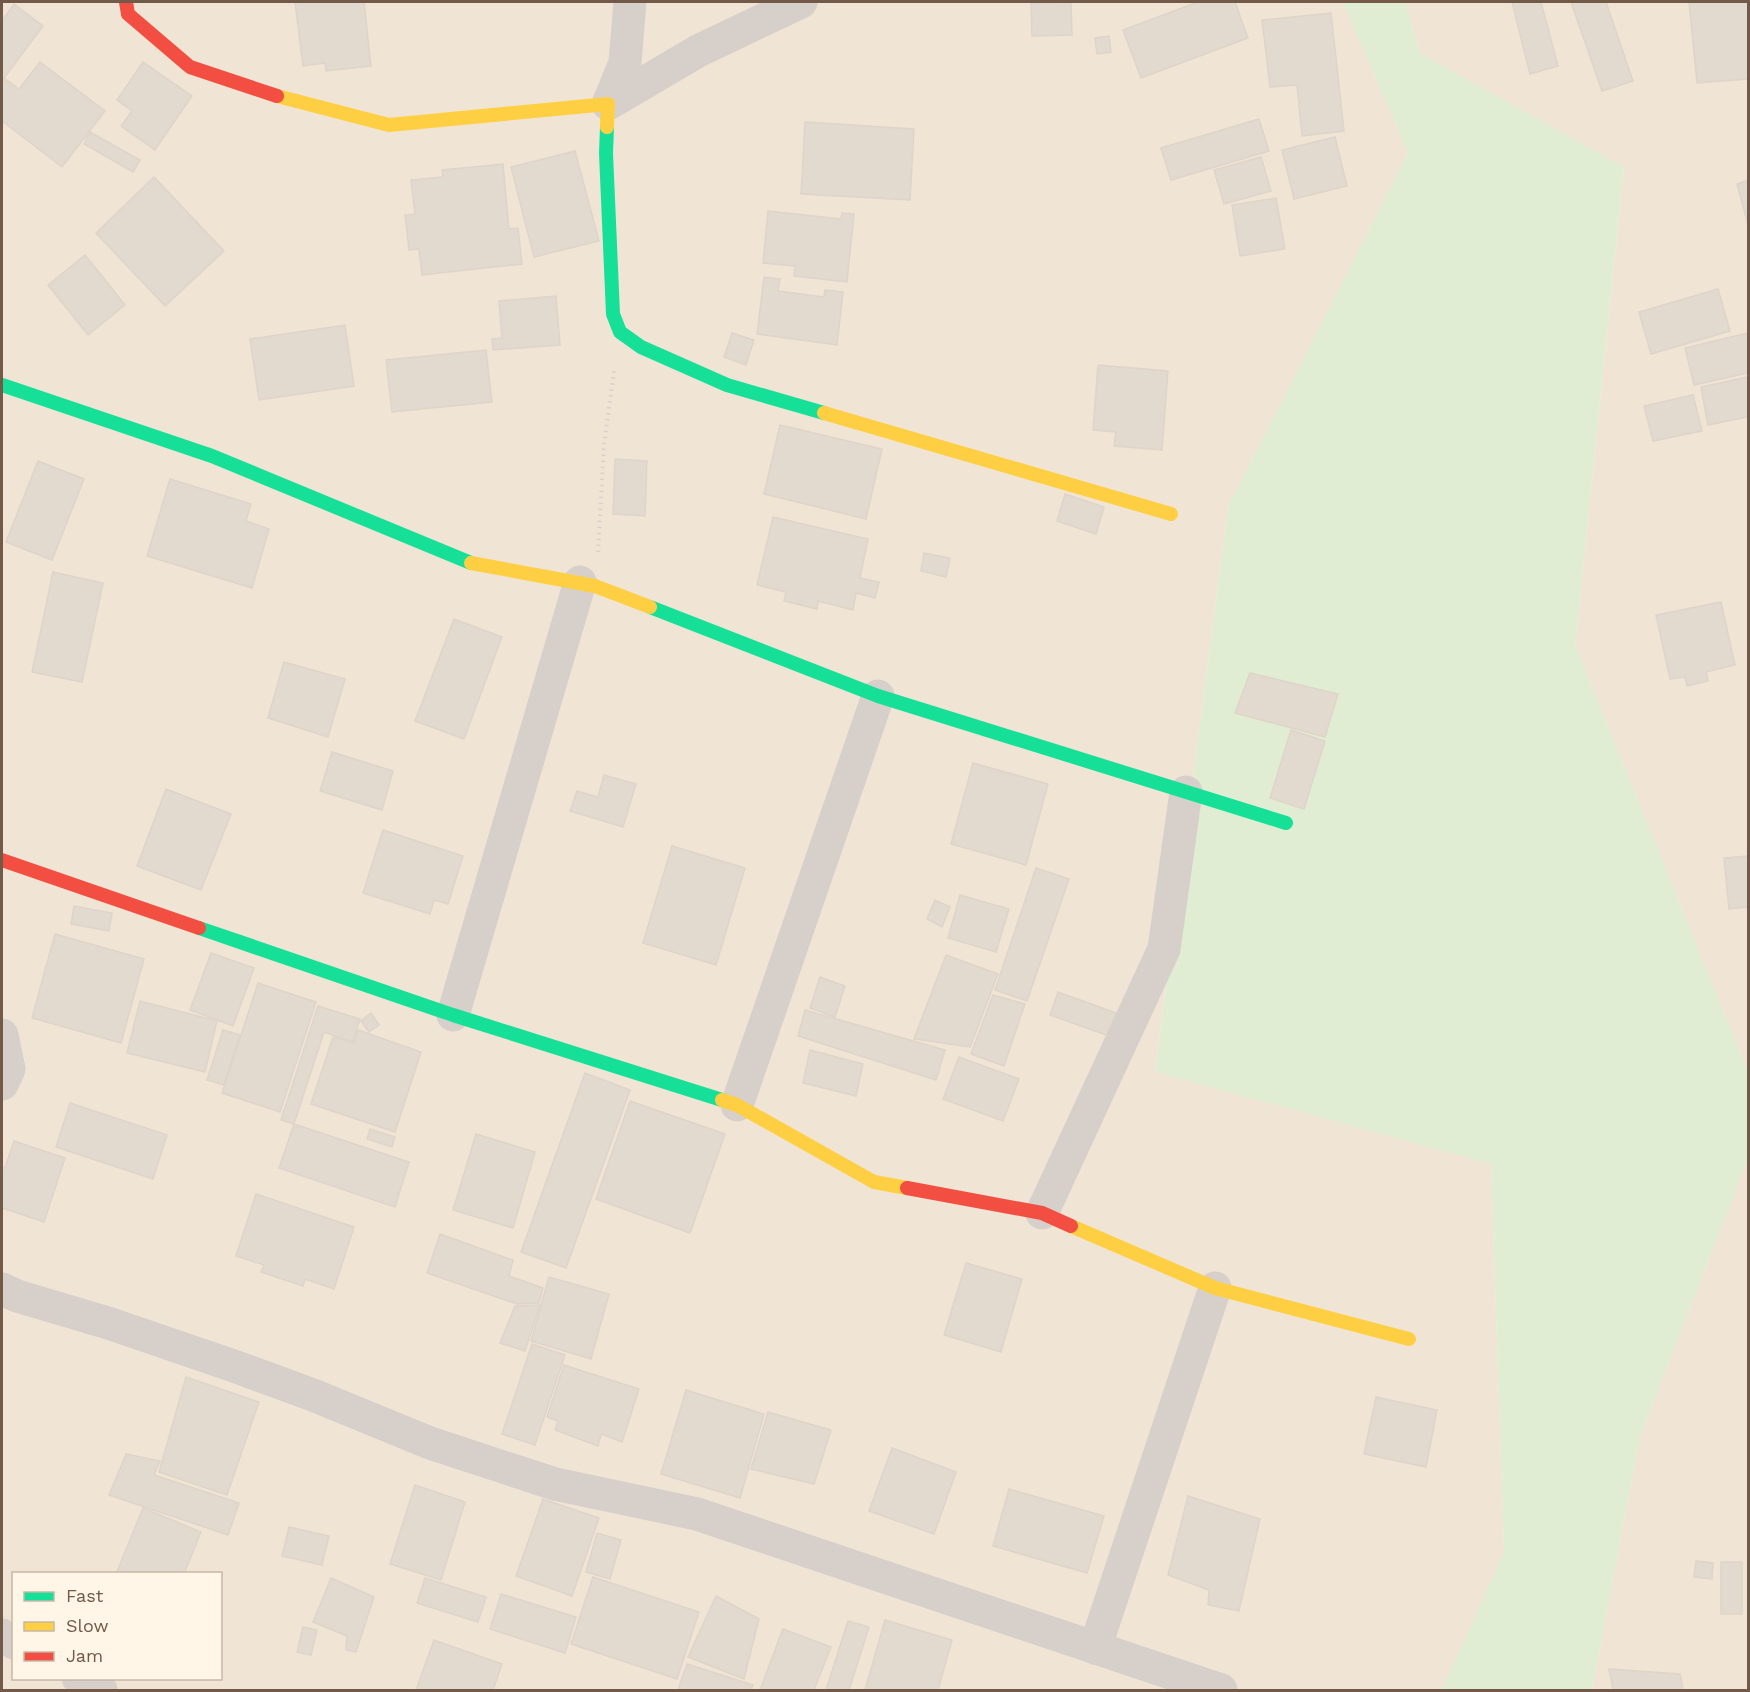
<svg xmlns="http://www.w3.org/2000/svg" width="1750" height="1692" viewBox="0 0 1750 1692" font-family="'Work Sans',sans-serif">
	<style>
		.residential { fill: #f0e4d4; fill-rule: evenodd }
		.green { fill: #e1edd2 }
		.building { fill: #e2d9cf; stroke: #dfd4c9; stroke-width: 1.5 }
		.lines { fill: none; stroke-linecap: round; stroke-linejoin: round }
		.path { stroke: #d9d1cb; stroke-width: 4; stroke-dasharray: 1.5 4.5; stroke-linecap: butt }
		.street { stroke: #d7cfc9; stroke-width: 33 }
		.fast { stroke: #16e098; stroke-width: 14 }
		.slow { stroke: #ffcf43; stroke-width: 14 }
		.jam { stroke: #f24e42; stroke-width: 14 }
	</style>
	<rect width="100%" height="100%" fill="#f6f1e7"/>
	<g class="residential">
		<path d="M2,2H1343L1408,153L1228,507L1155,1071L1491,1164L1504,1552L1442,1690H2ZM14,1574H220V1678H14Z"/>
		<polygon points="1405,2 1748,2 1748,1072 1575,645 1624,168 1420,53"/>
		<polygon points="1748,1158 1748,1690 1592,1690 1640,1436"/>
	</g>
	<polygon class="green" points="1343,2 1405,2 1420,53 1624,167 1575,645 1748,1072 1748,1158 1640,1436 1592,1690 1442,1690 1504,1552 1491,1164 1155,1072 1228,507 1408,153"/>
	<g class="building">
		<polygon points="295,2 364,2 371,66 326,71 325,63 303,66"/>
		<polygon points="1071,2 1072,35 1032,36 1031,3"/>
		<polygon points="1198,2 1235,2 1248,38 1141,78 1123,30"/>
		<polygon points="1512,2 1541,2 1558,66 1530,74"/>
		<polygon points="1571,2 1606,2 1633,81 1602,91"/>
		<polygon points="1689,2 1748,2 1748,79 1697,83"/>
		<polygon points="14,4 43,26 4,78 19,89 40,62 105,111 62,167 2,121 2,21"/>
		<polygon points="1331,13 1344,131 1302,136 1297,85 1270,87 1262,20"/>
		<polygon points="1109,36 1111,52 1097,54 1095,38"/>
		<polygon points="143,62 192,96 155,150 121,126 132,111 117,100"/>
		<polygon points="1259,119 1269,151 1171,180 1161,148"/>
		<polygon points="805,122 914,129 910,200 801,194"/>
		<polygon points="90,132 140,160 133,172 84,144"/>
		<polygon points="1335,137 1347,186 1294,199 1282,150"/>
		<polygon points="575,151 599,241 534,257 511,167"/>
		<polygon points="1261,157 1271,191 1224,204 1214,170"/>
		<polygon points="503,164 509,229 518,228 522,264 422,275 419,249 409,250 405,215 415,214 411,180 443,177 442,170"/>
		<polygon points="154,177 224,251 165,306 96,233"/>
		<polygon points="1748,180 1748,225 1737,184"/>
		<polygon points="1276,198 1285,249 1240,256 1232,205"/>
		<polygon points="768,211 841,219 842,213 854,214 847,282 794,276 795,266 763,263"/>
		<polygon points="85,255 125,305 88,335 48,285"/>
		<polygon points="764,277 780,279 778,291 824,297 825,290 843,292 837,345 757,334"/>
		<polygon points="1718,289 1730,331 1651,354 1639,312"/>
		<polygon points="556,296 560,345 493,350 492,339 502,338 499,301"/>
		<polygon points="345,325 354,386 259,400 250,339"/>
		<polygon points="732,333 754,340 746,365 724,357"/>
		<polygon points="1748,333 1748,373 1694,385 1685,348"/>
		<polygon points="486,350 492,402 392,412 386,360"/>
		<polygon points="1098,365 1168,371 1162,450 1114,446 1116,432 1093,430"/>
		<polygon points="1748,377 1748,417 1708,425 1701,387"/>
		<polygon points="1693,395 1702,431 1653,441 1644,406"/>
		<polygon points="780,425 882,449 866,519 764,494"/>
		<polygon points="615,459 647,461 645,516 613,514"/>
		<polygon points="38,461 84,479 52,560 6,542"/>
		<polygon points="170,479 251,504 246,521 269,529 252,588 147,556"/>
		<polygon points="1065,494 1104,507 1096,534 1057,521"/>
		<polygon points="773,517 868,539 860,578 879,582 875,598 856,593 853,610 818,601 817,609 784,601 786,592 757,585"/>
		<polygon points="924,553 950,558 946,577 921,571"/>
		<polygon points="53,572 103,583 82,682 32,672"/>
		<polygon points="1721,602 1735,665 1706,672 1708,681 1687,686 1685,677 1670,679 1656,615"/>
		<polygon points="454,619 502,637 464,739 415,721"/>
		<polygon points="284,662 345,679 328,737 268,718"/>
		<polygon points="1250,673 1338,694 1325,737 1235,713"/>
		<polygon points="1291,730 1325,741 1304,809 1270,798"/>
		<polygon points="332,752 393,771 382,810 320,791"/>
		<polygon points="973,763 1048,784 1026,865 951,844"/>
		<polygon points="604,775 636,784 623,827 570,811 577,791 598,797"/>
		<polygon points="166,789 231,814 201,890 137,866"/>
		<polygon points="383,830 463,856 448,904 434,900 430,914 363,893"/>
		<polygon points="672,846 745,868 716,965 643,943"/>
		<polygon points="1748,856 1748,907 1729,909 1724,858"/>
		<polygon points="1036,868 1069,879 1027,1001 995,990"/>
		<polygon points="960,895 1009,909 996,952 948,938"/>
		<polygon points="935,900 950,907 942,927 927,919"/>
		<polygon points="74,906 112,913 109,931 71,924"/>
		<polygon points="55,934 144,959 121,1043 32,1018"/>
		<polygon points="211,953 254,968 233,1026 190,1010"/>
		<polygon points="946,955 998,974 970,1047 914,1039"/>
		<polygon points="820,977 845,986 835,1017 810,1008"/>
		<polygon points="258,983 316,1002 280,1112 222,1093"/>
		<polygon points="1058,992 1116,1013 1109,1036 1050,1015"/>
		<polygon points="993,995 1025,1004 1004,1066 971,1054"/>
		<polygon points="140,1001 217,1021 205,1072 127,1053"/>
		<polygon points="318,1006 360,1019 353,1042 324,1032 294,1124 281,1120"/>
		<polygon points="805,1010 945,1050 936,1080 798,1036"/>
		<polygon points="371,1013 379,1025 369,1032 361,1021"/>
		<polygon points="223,1030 240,1035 224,1085 207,1080"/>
		<polygon points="358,1030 421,1052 395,1132 311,1104 333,1037 354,1043"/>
		<polygon points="810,1050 863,1064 856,1096 803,1083"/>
		<polygon points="959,1057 1019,1079 1003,1121 943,1099"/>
		<polygon points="585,1073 630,1090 566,1268 521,1252"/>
		<polygon points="630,1101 725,1134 690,1233 596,1199"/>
		<polygon points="70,1103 167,1135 153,1179 56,1147"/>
		<polygon points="294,1124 409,1162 395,1207 279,1168"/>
		<polygon points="370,1129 395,1137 392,1147 367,1139"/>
		<polygon points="476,1134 535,1152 513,1228 453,1210"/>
		<polygon points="14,1141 65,1158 44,1222 2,1208 2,1167 5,1168"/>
		<polygon points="256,1194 354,1227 334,1289 305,1279 303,1286 261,1272 264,1265 236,1256"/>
		<polygon points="440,1234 513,1260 509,1276 543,1288 539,1303 517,1304 427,1273"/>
		<polygon points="966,1263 1022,1279 1001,1352 944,1335"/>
		<polygon points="549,1277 609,1294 591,1359 531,1341"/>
		<polygon points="540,1305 525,1351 500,1343 515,1306"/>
		<polygon points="532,1344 565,1355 535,1445 502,1434"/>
		<polygon points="564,1365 639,1389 622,1442 601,1434 598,1446 555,1430 558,1421 547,1417"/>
		<polygon points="186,1377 259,1402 227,1495 159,1472"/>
		<polygon points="686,1390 764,1414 740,1498 661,1474"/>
		<polygon points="1376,1397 1437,1410 1426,1467 1364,1454"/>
		<polygon points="768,1412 831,1430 814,1484 751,1469"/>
		<polygon points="892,1448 956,1472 934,1534 869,1511"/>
		<polygon points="126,1454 160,1461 154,1475 239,1503 228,1535 109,1495"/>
		<polygon points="415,1485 465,1502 441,1580 390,1564"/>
		<polygon points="1009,1489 1104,1516 1087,1573 993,1546"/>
		<polygon points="1188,1496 1260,1519 1239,1611 1208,1605 1209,1590 1168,1575"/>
		<polygon points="543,1499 599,1518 572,1596 516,1576"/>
		<polygon points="143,1508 201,1532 184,1574 116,1574"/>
		<polygon points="289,1527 329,1536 322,1565 282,1556"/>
		<polygon points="597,1533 621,1540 610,1579 586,1572"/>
		<polygon points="1696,1561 1713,1563 1712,1579 1694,1577"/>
		<rect x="1721" y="1562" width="21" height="52"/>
		<polygon points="593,1577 699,1612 677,1679 571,1644"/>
		<polygon points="331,1578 374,1597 356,1652 346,1650 347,1636 313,1622"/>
		<polygon points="425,1578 486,1597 478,1622 417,1603"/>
		<polygon points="501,1594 576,1617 565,1653 490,1629"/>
		<polygon points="716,1596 759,1619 744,1679 688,1657"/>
		<polygon points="885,1620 952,1640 938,1690 865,1690"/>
		<polygon points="848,1621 869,1627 849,1690 826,1690"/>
		<polygon points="303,1627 317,1630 311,1655 297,1652"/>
		<polygon points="783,1629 831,1647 814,1690 760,1690"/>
		<polygon points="434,1640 502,1664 493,1690 416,1690"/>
		<polygon points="687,1664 753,1685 751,1690 678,1690"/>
		<polygon points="1609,1669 1680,1674 1683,1690 1613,1690"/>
	</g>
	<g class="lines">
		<polyline class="path" points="598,552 604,445 614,371"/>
		<g class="street">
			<polyline points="630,2 625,63 608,104 698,51 801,2"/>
			<polyline points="453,1015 580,582"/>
			<polyline points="2,1035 9,1069 2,1084"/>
			<polyline points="737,1105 878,696"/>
			<polyline points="1042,1213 1164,949 1186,792"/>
			<polyline points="2,1289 17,1296 108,1323 231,1365 313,1395 430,1443 555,1484 697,1514 1221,1690"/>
			<polyline points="2,1635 14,1643"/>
			<polyline points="1095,1648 1215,1288"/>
			<polyline points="78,1678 101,1690"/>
		</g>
		<g class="fast">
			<polyline points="607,127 606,153 613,314 620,332 641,347 727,385 824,413"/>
			<polyline points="2,385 212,456 471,563"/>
			<polyline points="650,607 878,696 1286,823"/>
			<polyline points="199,928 453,1015 722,1100"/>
		</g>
		<g class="slow">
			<polyline points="277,96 389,125 608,104 607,127"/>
			<polyline points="824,413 1171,514"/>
			<polyline points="471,563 595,586 650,607"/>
			<polyline points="722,1100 737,1105 874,1182 907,1188"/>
			<polyline points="1071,1226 1215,1288 1409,1339"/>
		</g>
		<g class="jam">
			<polyline points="126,2 128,14 190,67 277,96"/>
			<polyline points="2,860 199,928"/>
			<polyline points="907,1188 1042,1213 1071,1226"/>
		</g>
	</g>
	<rect width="1750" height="1692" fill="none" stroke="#735948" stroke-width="6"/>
	<rect x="12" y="1572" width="210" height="108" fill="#fff6e7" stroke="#c7b7a7" stroke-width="1.5"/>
	<rect x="24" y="1592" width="30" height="9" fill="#16e098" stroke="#c7b7a7" stroke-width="1.5"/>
	<text x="66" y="1602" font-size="18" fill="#735948">Fast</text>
	<rect x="24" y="1622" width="30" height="9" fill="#ffcf43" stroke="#c7b7a7" stroke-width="1.5"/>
	<text x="66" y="1632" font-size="18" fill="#735948">Slow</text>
	<rect x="24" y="1652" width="30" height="9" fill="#f24e42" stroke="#c7b7a7" stroke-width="1.5"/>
	<text x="66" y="1662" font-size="18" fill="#735948">Jam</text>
</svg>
